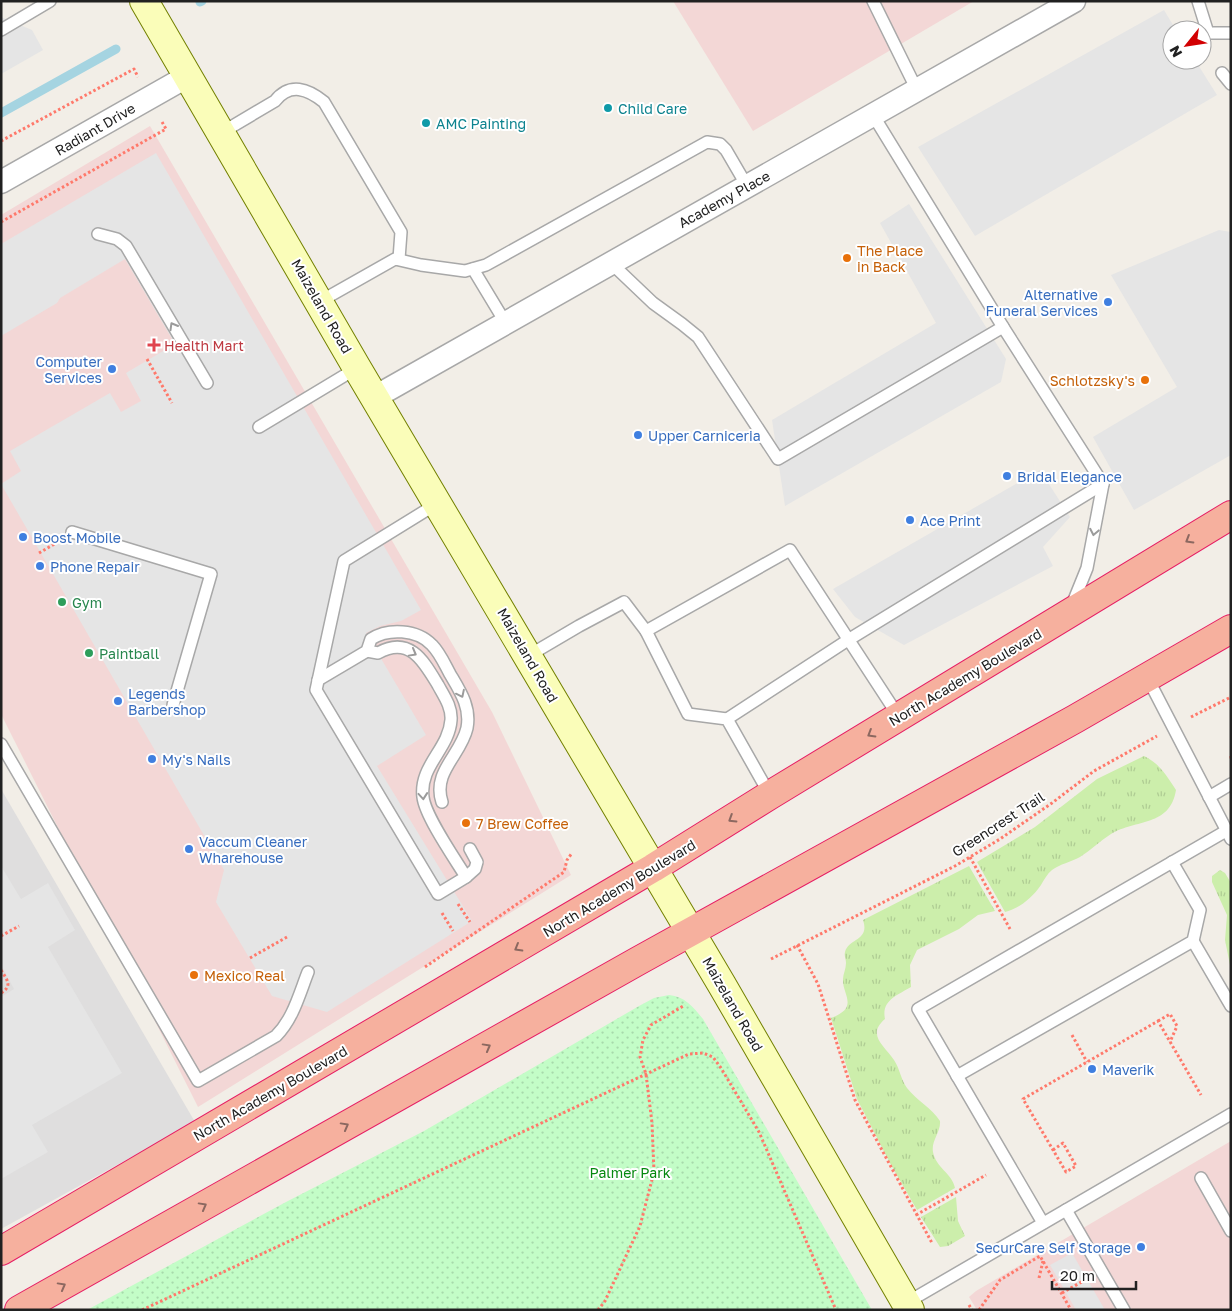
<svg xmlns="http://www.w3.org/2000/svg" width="1232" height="1311" viewBox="0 0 1232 1311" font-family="'Golos Text',sans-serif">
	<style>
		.residential { fill: #dfdede }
		.commercial { fill: #f3d7d6 }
		.grass { fill: url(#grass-tufts) }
		.park { fill: url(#park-dots) }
		.parking { fill: #e5e5e5 }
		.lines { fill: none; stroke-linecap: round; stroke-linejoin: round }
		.stream { stroke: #a5d4e1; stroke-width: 9 }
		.service-casing { stroke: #a8a8a8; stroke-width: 14 }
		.minor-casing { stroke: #a8a8a8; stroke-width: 25 }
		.secondary-casing { stroke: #738000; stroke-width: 30 }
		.trunk-casing { stroke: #e61e64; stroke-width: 30 }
		.path { stroke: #ff796b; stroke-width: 3; stroke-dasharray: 2.5 2.5; stroke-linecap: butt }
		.service { stroke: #fff; stroke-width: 11 }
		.minor { stroke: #fff; stroke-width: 22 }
		.secondary { stroke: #fafdb9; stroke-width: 28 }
		.trunk { stroke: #f6b09e; stroke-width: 28 }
		.oneway { stroke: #9b9b9b }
		.oneway2 { stroke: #8c6860 }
		.culture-dot { fill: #0f9aa8; stroke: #fff; stroke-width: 2 }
		.food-dot { fill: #e8710a; stroke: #fff; stroke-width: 2 }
		.shop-dot { fill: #3f7fe0; stroke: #fff; stroke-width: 2 }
		.health-dot { fill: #e0444e; stroke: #fff; stroke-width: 2 }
		.leisure-dot { fill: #2e9e5b; stroke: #fff; stroke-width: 2 }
		.labels { text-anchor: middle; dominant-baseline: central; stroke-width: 4; stroke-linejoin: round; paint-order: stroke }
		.culture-label { font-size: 14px; fill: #0d838f; stroke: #fff; text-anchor: start }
		.street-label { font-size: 14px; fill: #212121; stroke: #fff }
		.food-label { font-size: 14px; fill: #c56008; stroke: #fff; text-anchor: start }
		.shop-label { font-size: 14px; fill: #366cbe; stroke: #fff; text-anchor: start }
		.health-label { font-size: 14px; fill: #be3a42; stroke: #fff; text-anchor: start }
		.leisure-label { font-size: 14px; fill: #27864d; stroke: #fff; text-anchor: start }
		.park-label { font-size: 14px; fill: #05880f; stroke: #fff }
	</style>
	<defs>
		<pattern id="grass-tufts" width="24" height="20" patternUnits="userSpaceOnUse" patternTransform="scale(1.25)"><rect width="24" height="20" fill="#cceeab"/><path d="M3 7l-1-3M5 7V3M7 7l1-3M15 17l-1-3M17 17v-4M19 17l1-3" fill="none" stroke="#afcc93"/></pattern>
		<pattern id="park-dots" width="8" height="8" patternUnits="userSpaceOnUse" patternTransform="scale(1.25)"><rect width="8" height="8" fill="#c3fdc7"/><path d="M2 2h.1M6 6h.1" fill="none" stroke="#a7d9ab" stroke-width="1.8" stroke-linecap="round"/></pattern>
	</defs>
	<rect width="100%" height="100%" fill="#f2eee7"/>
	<polygon class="residential" points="1,789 195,1122 1,1229"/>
	<g class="commercial">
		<polygon points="673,1 974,1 753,131"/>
		<polygon points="150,126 492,712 571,875 198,1107 1,714 1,215"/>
		<polygon points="1231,1141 1231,1310 977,1310 969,1297 976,1291"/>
	</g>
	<g class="grass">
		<path d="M1144,756C1159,763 1167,776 1176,790C1170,827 1136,819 1111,834C1100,841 1091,850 1080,857C1071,862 1060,864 1052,870C1047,874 1044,880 1041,885C1032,898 1020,908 1005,912L977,862L1035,827L1097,779Z"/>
		<path d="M969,866L995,911L978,915L959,929L917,950L910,965L911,987C898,995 881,1000 885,1019C866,1035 885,1046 894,1060C900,1069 901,1080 907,1088C917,1101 932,1108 940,1121C941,1132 931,1141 933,1152C936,1168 952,1173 955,1188L917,1210L890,1163L857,1099L831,1018C860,1007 842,995 843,979C843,974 846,969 846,963C846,959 844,956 845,952C849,938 870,941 863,920Z"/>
		<polygon points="1220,870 1225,873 1231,883 1231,970 1225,940 1227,915 1212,882 1212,876"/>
		<polygon points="956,1197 958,1221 965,1236 948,1246 940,1247 921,1217"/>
	</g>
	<path class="park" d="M669,995C686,997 693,1007 703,1019L872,1310H87L286,1202L424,1131L639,1006L654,998Z"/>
	<g class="parking">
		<polygon points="1164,10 1176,30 1172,30 1172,60 1195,60 1217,95 975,236 918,147"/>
		<polygon points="1,17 32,30 43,50 1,74"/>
		<polygon points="156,153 421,610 401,621 380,626 366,633 426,735 377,766 472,921 327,1012 272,996 216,902 224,870 1,484 21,471 10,451 110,393 121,412 141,401 126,373 175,344 125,259 60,298 57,303 1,336 1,244"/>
		<polygon points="909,204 1006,359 1001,382 785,506 772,420 936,323 880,223"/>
		<polygon points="1219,230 1231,232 1231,455 1134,510 1093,437 1177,387 1111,275"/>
		<polygon points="1040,470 1070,517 1043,547 1053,566 904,645 855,617 833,589"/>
		<polygon points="1,866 21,899 48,883 75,930 48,947 122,1073 32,1125 48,1152 1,1179 1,997 14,989 1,965"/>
		<polygon points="1072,1253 1105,1310 1076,1310 1050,1265"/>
	</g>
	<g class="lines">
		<g class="stream">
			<polyline points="200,2 202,1"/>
			<polyline points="1,113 116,49"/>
		</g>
		<defs>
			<g id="service">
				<polyline points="873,1 917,90"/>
				<polyline points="1198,1 1208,33 1231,33"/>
				<polyline points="1,30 50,1"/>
				<polyline points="1222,73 1231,84"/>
				<path d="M221,133L275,101C290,82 308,89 324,102L401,232L399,259"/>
				<polyline points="98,234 117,239 126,246 207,383"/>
				<polyline points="611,263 653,303 682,324 698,337 778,459 1003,327 873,115"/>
				<polyline points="473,269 505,322"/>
				<polyline points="319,302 395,259 421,265 465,271 486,265 707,142 720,144 726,150 747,186"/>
				<polyline points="1003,327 1103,484 1087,568 1072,605"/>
				<polyline points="259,427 357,368"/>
				<polyline points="72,532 211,574 173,705"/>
				<polyline points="646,631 688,714 727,719 770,795"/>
				<path d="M367,651L378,653C410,635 424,662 438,685C444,696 452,707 451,720C449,749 419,766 423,797C425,816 455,859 466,877L438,894L316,690L344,561L438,503"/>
				<polyline points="528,656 579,626 624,602 646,631 790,550 899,717"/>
				<polyline points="1147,677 1231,839"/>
				<path d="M318,680L367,651L371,639C388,628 417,629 432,645C440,653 445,665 450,674C460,691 471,707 467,728C461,755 432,772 442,802"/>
				<polyline points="727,719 848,640 1103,484"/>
				<path d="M1,744L198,1081L276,1036C293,1019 299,995 308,972"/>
				<polyline points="1209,797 1231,784"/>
				<polyline points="466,877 475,869 477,862 470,849"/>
				<polyline points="1193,941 1231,1006"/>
				<polyline points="957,1076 1193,941 1200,910 1172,862"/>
				<polyline points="1201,1178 1231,1231"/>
				<polyline points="1066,1210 1124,1310"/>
				<polyline points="1043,1223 918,1009 1226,831"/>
				<polyline points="906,1303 1231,1114"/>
			</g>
			<g id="minor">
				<polyline points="1,182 188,76"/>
				<polyline points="375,397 1074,1"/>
			</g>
			<polyline id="secondary" points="144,1 357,368 722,985 910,1310"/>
			<g id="trunk">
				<polyline points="1,1251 653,868 770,795 1231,515"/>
				<polyline points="19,1310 638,961 1075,719 1231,629"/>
			</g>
		</defs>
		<use href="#service" class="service-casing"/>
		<use href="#minor" class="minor-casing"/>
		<use href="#secondary" class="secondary-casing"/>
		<use href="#trunk" class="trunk-casing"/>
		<g class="path">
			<polyline points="1,141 134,69 138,77"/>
			<polyline points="1,222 166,129 161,120"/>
			<polyline points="147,359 172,403"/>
			<polyline points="39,553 56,543"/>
			<polyline points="1191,717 1231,697"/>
			<polyline points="1231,756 1231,760"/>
			<polyline points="970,857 1010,929"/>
			<polyline points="458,904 470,922"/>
			<polyline points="442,913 453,931"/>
			<polyline points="1,936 19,926"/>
			<polyline points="797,945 818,984 855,1100 932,1243"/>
			<polyline points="250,958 287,937"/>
			<polyline points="771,959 955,866 1000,839 1052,803 1094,771 1157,736"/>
			<polyline points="425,967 564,872 567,860 572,853"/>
			<path d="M1,970C7,980 13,986 1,993"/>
			<polyline points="1158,1021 1170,1014 1177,1026 1170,1042"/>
			<polyline points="1072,1035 1087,1062"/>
			<polyline points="1053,1150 1063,1143 1076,1166 1066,1172 1023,1099 1158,1021 1201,1095"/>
			<polyline points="916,1215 986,1175"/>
			<polyline points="1039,1278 1043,1261"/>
			<polyline points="1062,1293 1085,1280"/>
			<polyline points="969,1305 972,1310"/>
			<polyline points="142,1310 689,1054 703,1053 713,1057 721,1068 759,1132 836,1310"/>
			<polyline points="598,1310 605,1301 640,1226 654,1172 652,1123 646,1074 640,1057 643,1040 651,1025 685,1005"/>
			<polyline points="979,1310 1000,1280 1040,1256 1071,1310"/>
		</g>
		<use href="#service" class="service"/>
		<use href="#minor" class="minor"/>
		<use href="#secondary" class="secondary"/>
		<use href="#trunk" class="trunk"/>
	</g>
	<defs><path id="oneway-chevron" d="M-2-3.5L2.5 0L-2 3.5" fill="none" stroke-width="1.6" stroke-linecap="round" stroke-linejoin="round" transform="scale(1.25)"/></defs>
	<g class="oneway">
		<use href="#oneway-chevron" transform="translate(173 326) rotate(-120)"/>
		<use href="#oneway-chevron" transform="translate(1094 532) rotate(101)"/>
		<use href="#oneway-chevron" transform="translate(413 653) rotate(29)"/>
		<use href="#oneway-chevron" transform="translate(461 694) rotate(64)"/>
		<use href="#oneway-chevron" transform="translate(423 796) rotate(85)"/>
	</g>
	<g class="oneway2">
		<use href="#oneway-chevron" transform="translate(1189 540) rotate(149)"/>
		<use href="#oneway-chevron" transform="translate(871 734) rotate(149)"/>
		<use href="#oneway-chevron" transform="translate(732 819) rotate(148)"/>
		<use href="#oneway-chevron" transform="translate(518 948) rotate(150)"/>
		<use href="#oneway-chevron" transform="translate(487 1047) rotate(-29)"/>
		<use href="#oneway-chevron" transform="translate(345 1126) rotate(-29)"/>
		<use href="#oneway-chevron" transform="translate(203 1206) rotate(-29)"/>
		<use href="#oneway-chevron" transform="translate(62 1286) rotate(-29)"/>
	</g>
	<g class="culture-dot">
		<circle cx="608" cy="108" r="5"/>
		<circle cx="426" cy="123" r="5"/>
	</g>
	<g class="food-dot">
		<circle cx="847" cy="258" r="5"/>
		<circle cx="1145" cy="380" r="5"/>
		<circle cx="466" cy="823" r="5"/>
		<circle cx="194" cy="975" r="5"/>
	</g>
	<g class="shop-dot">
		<circle cx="1108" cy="302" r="5"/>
		<circle cx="112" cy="369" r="5"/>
		<circle cx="638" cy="435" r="5"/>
		<circle cx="1007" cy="476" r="5"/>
		<circle cx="910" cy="520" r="5"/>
		<circle cx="23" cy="537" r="5"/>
		<circle cx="40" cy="566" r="5"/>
		<circle cx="118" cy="701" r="5"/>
		<circle cx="152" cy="759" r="5"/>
		<circle cx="189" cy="849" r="5"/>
		<circle cx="1092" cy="1069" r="5"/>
		<circle cx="1141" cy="1247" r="5"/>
	</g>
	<path class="health-dot" d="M151.5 337.5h5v5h5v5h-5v5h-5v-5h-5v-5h5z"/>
	<g class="leisure-dot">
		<circle cx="62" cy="602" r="5"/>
		<circle cx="89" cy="653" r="5"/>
	</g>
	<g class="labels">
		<g class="culture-label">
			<text x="618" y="108">Child Care</text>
			<text x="436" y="123">AMC Painting</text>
		</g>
		<g class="street-label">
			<text transform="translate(95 129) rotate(-30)">Radiant Drive</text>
			<text transform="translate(724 199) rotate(-29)">Academy Place</text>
			<text transform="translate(322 306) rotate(60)">Maizeland Road</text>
			<text transform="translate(528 655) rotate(60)">Maizeland Road</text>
			<text transform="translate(965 677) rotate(-31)">North Academy Boulevard</text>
			<text transform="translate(998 824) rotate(-33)">Greencrest Trail</text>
			<text transform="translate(619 888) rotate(-31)">North Academy Boulevard</text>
			<text transform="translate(733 1004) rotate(60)">Maizeland Road</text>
			<text transform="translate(270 1093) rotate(-30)">North Academy Boulevard</text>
		</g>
		<g class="food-label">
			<text x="857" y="250">The Place<tspan x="857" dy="16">in Back</tspan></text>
			<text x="1135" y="380" text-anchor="end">Schlotzsky's</text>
			<text x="476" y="823">7 Brew Coffee</text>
			<text x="204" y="975">Mexico Real</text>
		</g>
		<g class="shop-label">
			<text x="1098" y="294" text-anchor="end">Alternative<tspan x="1098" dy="16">Funeral Services</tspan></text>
			<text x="102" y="361" text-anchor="end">Computer<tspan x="102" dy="16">Services</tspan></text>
			<text x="648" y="435">Upper Carniceria</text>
			<text x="1017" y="476">Bridal Elegance</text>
			<text x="920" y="520">Ace Print</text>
			<text x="33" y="537">Boost Mobile</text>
			<text x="50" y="566">Phone Repair</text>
			<text x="128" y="693">Legends<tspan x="128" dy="16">Barbershop</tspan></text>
			<text x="162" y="759">My's Nails</text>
			<text x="199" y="841">Vaccum Cleaner<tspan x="199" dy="16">Wharehouse</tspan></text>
			<text x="1102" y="1069">Maverik</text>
			<text x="1131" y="1247" text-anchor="end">SecurCare Self Storage</text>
		</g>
		<g class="health-label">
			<text x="164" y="345">Health Mart</text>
		</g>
		<g class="leisure-label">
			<text x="72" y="602">Gym</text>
			<text x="99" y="653">Paintball</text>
		</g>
		<g class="park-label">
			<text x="630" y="1172">Palmer Park</text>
		</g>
	</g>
	<rect width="1232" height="1311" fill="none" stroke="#212121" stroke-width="5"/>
	<g transform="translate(1187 45) rotate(240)"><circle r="24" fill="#ffffff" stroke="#a6a6a6"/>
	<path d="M0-4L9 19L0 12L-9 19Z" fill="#d20002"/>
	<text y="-8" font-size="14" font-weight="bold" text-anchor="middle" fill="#212121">N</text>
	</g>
	<path d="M1052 1281v8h84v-8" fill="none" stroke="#212121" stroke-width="2.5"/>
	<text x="1060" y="1281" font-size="15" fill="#212121" stroke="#ffffff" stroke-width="4" paint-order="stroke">20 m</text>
</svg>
